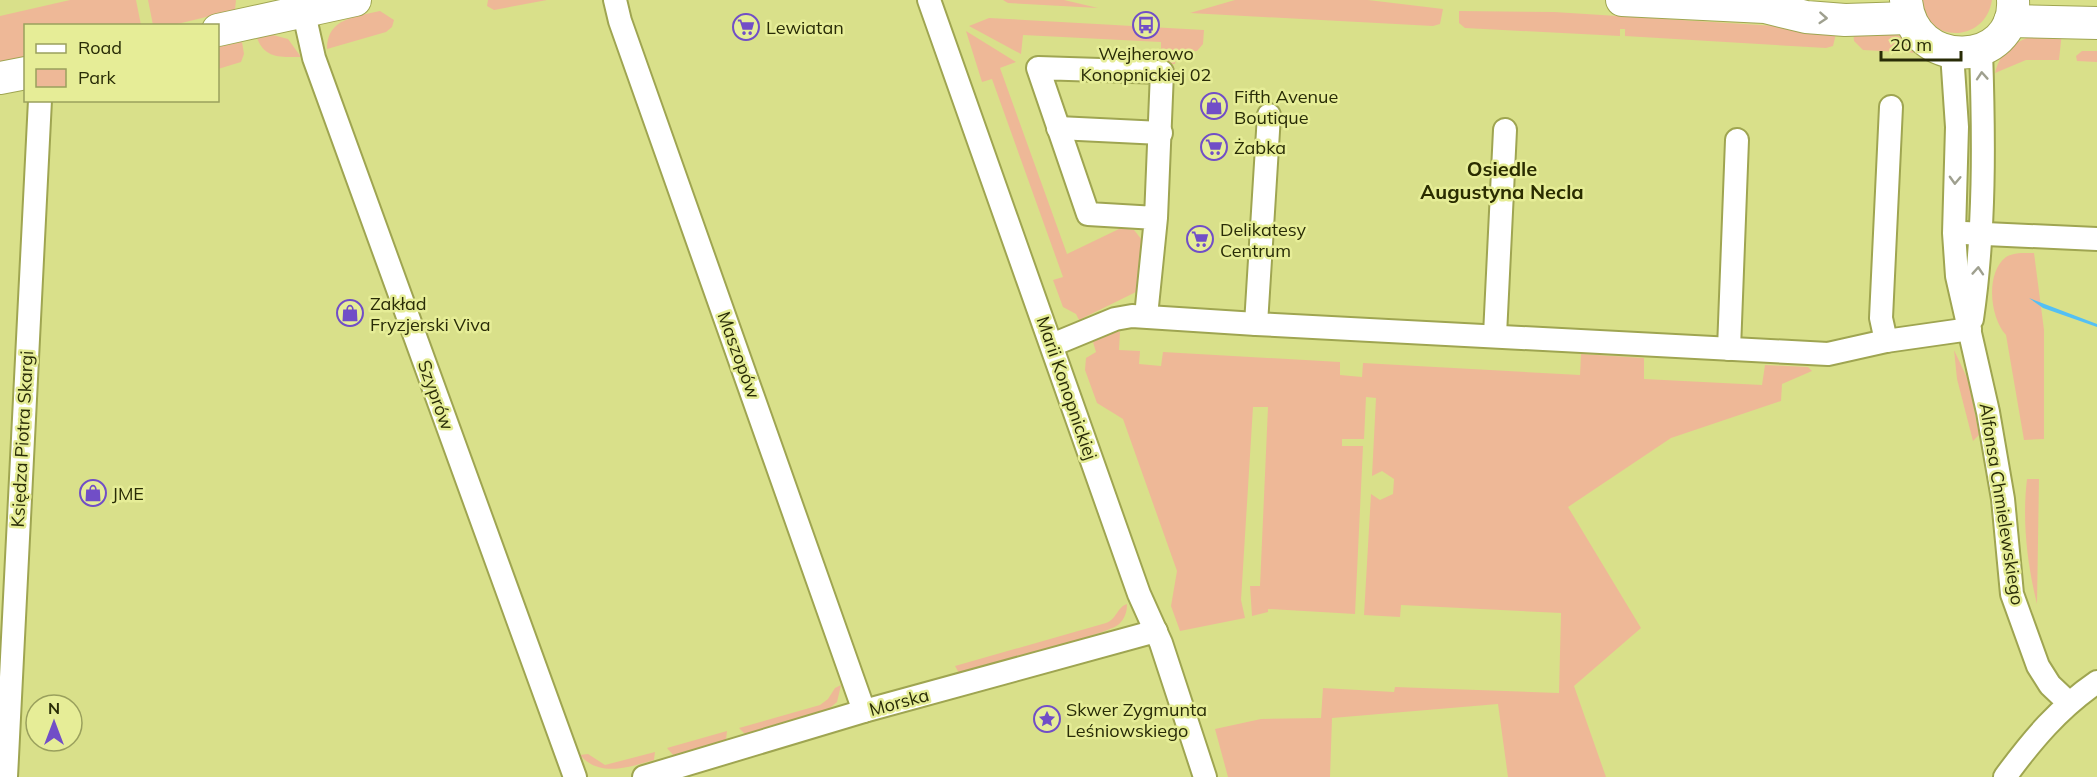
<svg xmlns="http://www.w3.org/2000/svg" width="2097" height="777" viewBox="0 0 2097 777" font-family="Mulish,sans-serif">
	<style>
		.green { fill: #eeb897 }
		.water { fill: #54c0f4 }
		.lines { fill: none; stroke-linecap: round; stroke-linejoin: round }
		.minor-casing { stroke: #9fa551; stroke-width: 26 }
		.secondary-casing { stroke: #9fa551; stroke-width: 34 }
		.minor { stroke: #fff; stroke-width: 22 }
		.secondary { stroke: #fff; stroke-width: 32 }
		.oneway { stroke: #9fa08f }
		.labels { text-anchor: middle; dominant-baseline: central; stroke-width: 5; stroke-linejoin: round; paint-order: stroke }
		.poi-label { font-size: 18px; fill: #292c07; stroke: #e6ed97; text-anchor: start }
		.street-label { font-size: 18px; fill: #292c07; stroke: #e6ed97 }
		.neighbourhood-label { font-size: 20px; font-weight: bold; fill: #2a2c00; stroke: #e6ed97 }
	</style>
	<rect width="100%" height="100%" fill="#d9e08a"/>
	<g class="green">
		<polygon points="70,0 136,0 141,25 26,26 25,57 0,63 0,16"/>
		<polygon points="148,0 236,0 235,10 169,26 153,25"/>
		<polygon points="488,0 547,0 494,10 487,6"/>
		<polygon points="1003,0 1064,0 1098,8 1008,3"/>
		<polygon points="1235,0 1368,0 1443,9 1440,24 1433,26 1190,13"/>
		<path d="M1923,0H1992C1985,45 1923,43 1923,0Z"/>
		<path d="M380,11L394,20L392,27L386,32L327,49C327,18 355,17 380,11Z"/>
		<polygon points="1459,11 1554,12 1837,30 1833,46 1826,48 1625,36 1625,29 1620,29 1620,36 1465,28 1459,23"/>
		<polygon points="989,18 1204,30 1203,44 1197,51 1176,51 1175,64 1161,64 1161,42 1023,35 1021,54 969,26"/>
		<polygon points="1853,29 1894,32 1921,53 1863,50 1854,41"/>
		<polygon points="966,31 1016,62 1000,68 1067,254 1121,228 1134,230 1142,240 1138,291 1079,320 1076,314 1063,307 1053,280 1063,277 992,79 982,82"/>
		<path d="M2062,32L2059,60H2026L1995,73C2003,40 2032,34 2062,32Z"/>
		<path d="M273,35L288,39L301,57C281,57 265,59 257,38Z"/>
		<polygon points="242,42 244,54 241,62 218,69 218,47"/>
		<polygon points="2082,51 2097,51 2097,62 2077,61 2076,56"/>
		<path d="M2034,253L2044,330V439L2024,440L2006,335C1990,318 1985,273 2006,257C2014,252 2025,253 2034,253Z"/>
		<polygon points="1114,331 1120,332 1119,350 1140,351 1139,364 1161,366 1163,352 1340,362 1340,375 1362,377 1363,363 1580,375 1581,354 1644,358 1644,379 1762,385 1765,365 1808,367 1812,371 1782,384 1781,401 1671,438 1568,507 1641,628 1574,686 1606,777 1508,777 1498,704 1332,718 1330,777 1228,777 1215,729 1261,719 1321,718 1323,688 1394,692 1395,687 1559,693 1561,613 1401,605 1400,617 1364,615 1371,494 1380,500 1393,494 1394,479 1382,471 1372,476 1376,398 1366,397 1364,439 1342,439 1342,446 1363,446 1355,614 1268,609 1268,612 1252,616 1250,586 1260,586 1268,407 1253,407 1241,600 1245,618 1180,631 1171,606 1177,571 1123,419 1097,403 1085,370 1086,358 1096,352 1093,342"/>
		<polygon points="1954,350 1969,382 1979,435 1973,441 1957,379"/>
		<path d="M2027,479H2039L2037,604C2027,564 2022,520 2027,479Z"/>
		<path d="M1127,604C1127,612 1125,619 1118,625C1111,631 1030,656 1020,656L959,673L955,666L1106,623C1117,619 1117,607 1127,604Z"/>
		<polygon points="841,685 837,702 825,712 745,734 739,728 820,705 828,699 835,688"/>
		<polygon points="727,731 726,740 673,755 667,748"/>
		<path d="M655,752L654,760C627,768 599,777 580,755L588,754L605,765Z"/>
	</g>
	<polygon class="water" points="2029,298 2097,324 2097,327 2043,308"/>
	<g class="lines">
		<defs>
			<g id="minor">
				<polyline points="301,0 314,58 575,777"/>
				<polyline points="615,0 620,21 864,711"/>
				<polyline points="929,0 1139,594 1161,643 1205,777"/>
				<polyline points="1952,53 1957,127 1954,233 1957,276 1988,412 2003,499 2012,594 2038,666 2050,685 2068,702"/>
				<polyline points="1269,115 1256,324 1828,354 1886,341 1970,329"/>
				<polyline points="1058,128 1161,133"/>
				<polyline points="1964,233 2097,239"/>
				<polyline points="1146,316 1156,218 1162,72 1038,68 1088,214 1156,218"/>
				<path d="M1972,319C1985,230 1984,139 1981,50"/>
				<polyline points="1495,335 1505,130"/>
				<polyline points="1886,341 1881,318 1891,107"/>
				<polyline points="1052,345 1115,319 1132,316 1256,324"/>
				<polyline points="1729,349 1737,140"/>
				<polyline points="6,777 40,100"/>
				<polyline points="644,777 864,711 1156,631"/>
				<path d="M2005,777C2032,740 2059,708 2097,682"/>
			</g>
			<g id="secondary">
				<polyline points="1622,0 1765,7 1806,17 1845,20 1909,18"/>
				<path d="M1906,0C1912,73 2017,67 2013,0"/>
				<polyline points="2010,21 2097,23"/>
				<polyline points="218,30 355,0"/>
				<polyline points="0,78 26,73"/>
			</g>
		</defs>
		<use href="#minor" class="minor-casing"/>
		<use href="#secondary" class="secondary-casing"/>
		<use href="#minor" class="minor"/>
		<use href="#secondary" class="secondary"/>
	</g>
	<defs><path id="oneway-chevron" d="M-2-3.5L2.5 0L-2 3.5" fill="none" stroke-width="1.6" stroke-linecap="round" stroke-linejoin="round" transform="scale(1.5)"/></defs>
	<g class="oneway">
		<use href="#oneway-chevron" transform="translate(1823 18) rotate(4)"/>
		<use href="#oneway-chevron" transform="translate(1982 76) rotate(-94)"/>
		<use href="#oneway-chevron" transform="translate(1955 180) rotate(92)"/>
		<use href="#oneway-chevron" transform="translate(1978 271) rotate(-86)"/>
	</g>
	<defs>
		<symbol id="bus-ring" viewBox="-11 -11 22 22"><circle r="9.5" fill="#e6ed97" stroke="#714ec7" stroke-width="1.5"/><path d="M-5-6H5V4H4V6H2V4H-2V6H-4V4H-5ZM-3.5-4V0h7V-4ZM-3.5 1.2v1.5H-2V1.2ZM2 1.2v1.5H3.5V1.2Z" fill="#714ec7"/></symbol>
		<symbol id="supermarket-ring" viewBox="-11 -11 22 22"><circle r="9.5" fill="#e6ed97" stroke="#714ec7" stroke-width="1.5"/><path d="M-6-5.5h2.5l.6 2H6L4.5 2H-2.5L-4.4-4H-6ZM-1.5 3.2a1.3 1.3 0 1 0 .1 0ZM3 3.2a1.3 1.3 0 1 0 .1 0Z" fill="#714ec7"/></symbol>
		<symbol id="shop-ring" viewBox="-11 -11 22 22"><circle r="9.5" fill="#e6ed97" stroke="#714ec7" stroke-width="1.5"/><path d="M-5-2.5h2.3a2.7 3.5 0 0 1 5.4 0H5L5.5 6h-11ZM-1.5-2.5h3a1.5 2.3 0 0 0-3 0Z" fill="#714ec7"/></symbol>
		<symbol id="sight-ring" viewBox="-11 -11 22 22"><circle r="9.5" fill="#e6ed97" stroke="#714ec7" stroke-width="1.5"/><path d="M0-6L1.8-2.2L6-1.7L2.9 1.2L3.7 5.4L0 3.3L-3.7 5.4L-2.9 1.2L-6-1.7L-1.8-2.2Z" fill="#714ec7"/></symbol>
	</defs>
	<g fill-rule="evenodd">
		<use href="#bus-ring" x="1131" y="10" width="30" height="30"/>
		<use href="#supermarket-ring" x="731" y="12" width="30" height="30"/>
		<use href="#shop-ring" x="1199" y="91" width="30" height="30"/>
		<use href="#supermarket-ring" x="1199" y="132" width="30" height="30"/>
		<use href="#supermarket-ring" x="1185" y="224" width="30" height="30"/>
		<use href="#shop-ring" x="335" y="298" width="30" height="30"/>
		<use href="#shop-ring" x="78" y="478" width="30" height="30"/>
		<use href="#sight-ring" x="1032" y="704" width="30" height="30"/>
	</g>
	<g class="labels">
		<g class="poi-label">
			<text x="766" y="27">Lewiatan</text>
			<text x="1146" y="53" text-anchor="middle">Wejherowo<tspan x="1146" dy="21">Konopnickiej 02</tspan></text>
			<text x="1234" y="96">Fifth Avenue<tspan x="1234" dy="21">Boutique</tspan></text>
			<text x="1234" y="147">Żabka</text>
			<text x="1220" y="229">Delikatesy<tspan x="1220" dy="21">Centrum</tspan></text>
			<text x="370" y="303">Zakład<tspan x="370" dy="21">Fryzjerski Viva</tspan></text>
			<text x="112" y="493">JME</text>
			<text x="1066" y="709">Skwer Zygmunta<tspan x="1066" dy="21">Leśniowskiego</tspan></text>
		</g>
		<g class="street-label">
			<text transform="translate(739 355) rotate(70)">Maszopów</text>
			<text transform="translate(1067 388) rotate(71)">Marii Konopnickiej</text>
			<text transform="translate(436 395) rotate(70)">Szyprów</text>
			<text transform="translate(22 439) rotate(-87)">Księdza Piotra Skargi</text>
			<text transform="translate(2002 504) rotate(81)">Alfonsa Chmielewskiego</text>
			<text transform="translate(899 702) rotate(-15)">Morska</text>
		</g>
		<g class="neighbourhood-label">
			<text x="1502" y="168">Osiedle<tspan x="1502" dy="23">Augustyna Necla</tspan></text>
		</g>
	</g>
	<rect x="24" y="24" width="195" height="78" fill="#e6ed97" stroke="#9aa05d" stroke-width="1.5"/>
	<rect x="36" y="44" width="30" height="9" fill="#ffffff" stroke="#9aa05d" stroke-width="1.5"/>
	<text x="78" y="54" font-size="18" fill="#292c07">Road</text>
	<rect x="36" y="69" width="30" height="18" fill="#eeb897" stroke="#9aa05d" stroke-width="1.5"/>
	<text x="78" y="84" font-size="18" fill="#292c07">Park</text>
	<g transform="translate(54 723)"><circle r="28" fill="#e6ed97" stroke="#9aa05d" stroke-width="1.5"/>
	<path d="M0-4.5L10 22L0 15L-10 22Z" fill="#714ec7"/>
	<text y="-9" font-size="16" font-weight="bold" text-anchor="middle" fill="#292c07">N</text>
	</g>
	<path d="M1881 51v9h80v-9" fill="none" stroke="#292c07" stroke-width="3"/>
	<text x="1890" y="51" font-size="18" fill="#292c07" stroke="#e6ed97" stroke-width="4.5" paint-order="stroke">20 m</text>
</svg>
